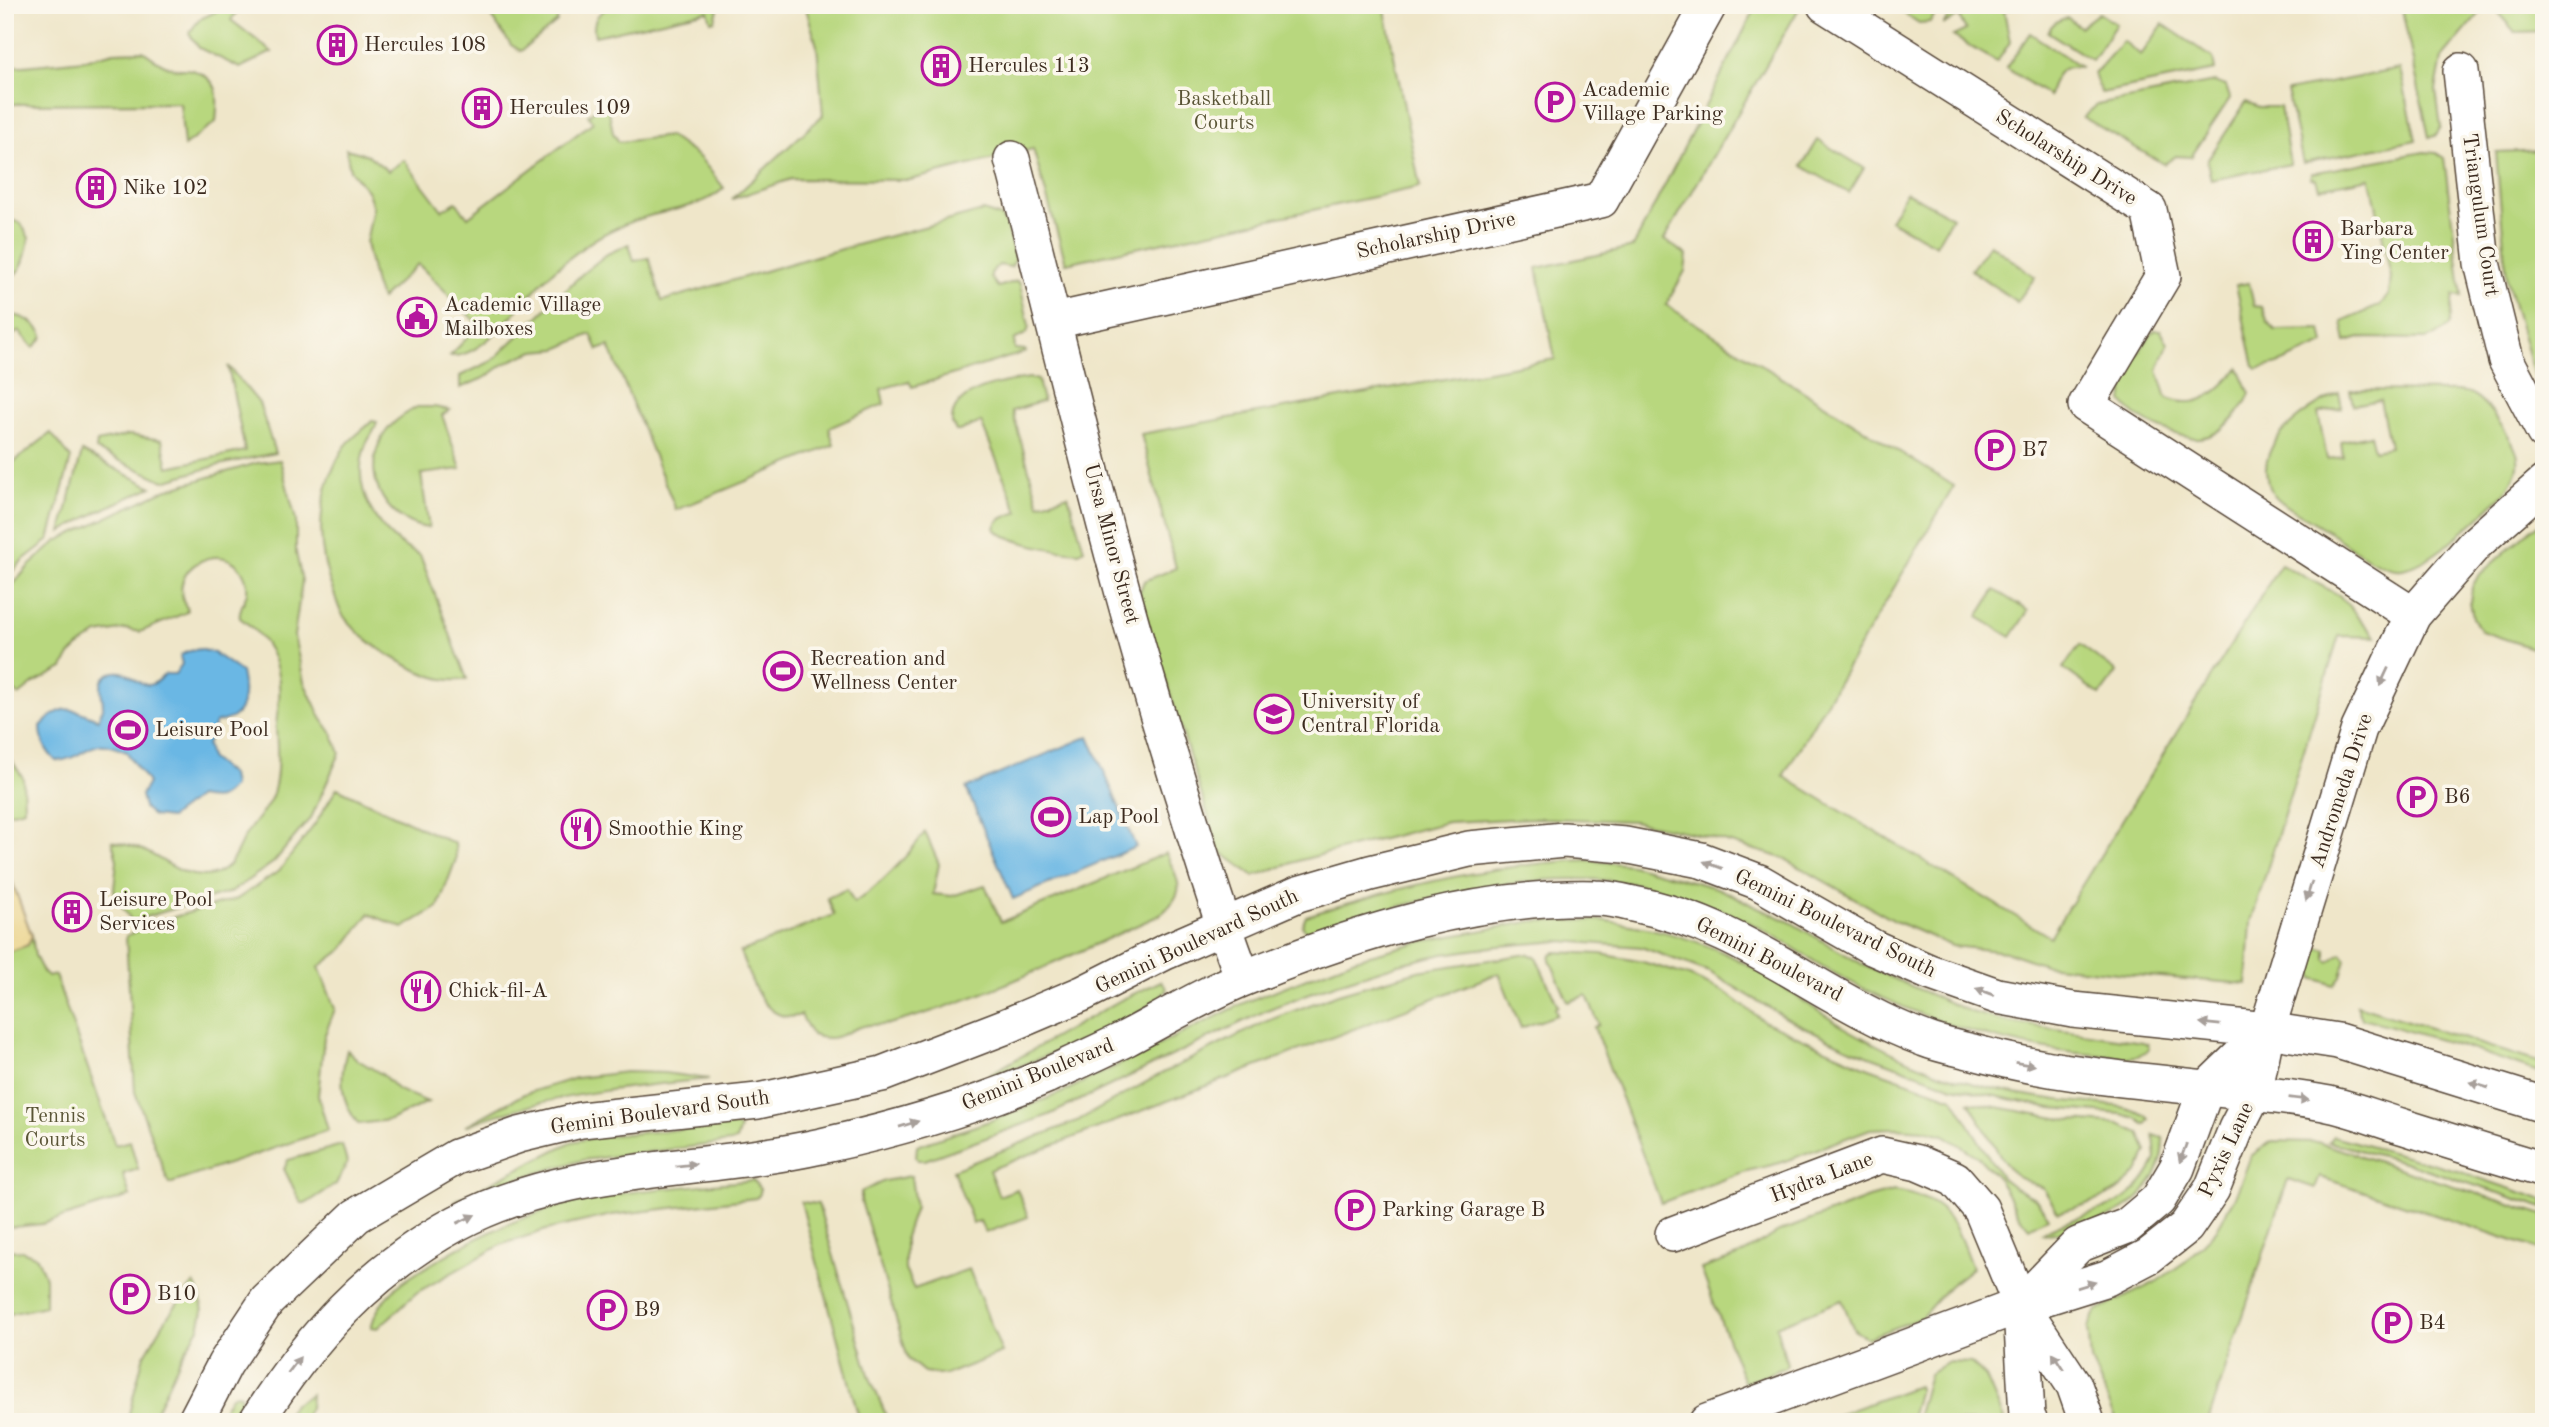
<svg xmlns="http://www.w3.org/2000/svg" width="2549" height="1427" viewBox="0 0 2549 1427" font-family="'Old Standard TT',serif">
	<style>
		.green { fill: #b8d77e; stroke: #7a804e; stroke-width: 2 }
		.sand { fill: #eeda9e; stroke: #94825e; stroke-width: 2 }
		.water { fill: #6ab7e4; stroke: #527081; stroke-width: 2 }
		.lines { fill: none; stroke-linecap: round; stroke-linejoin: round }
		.street-casing { stroke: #564638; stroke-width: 38 }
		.street { stroke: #fff; stroke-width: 35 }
		.oneway { fill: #a79f9a }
		.labels { text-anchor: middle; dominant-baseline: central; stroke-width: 7; stroke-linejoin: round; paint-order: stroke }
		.poi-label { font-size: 21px; fill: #3b2a1e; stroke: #fbf7ec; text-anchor: start }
		.park-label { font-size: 21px; fill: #5a5536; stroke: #fbf7ec }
		.street-label { font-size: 21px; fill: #3b2a1e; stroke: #fbf7ec }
	</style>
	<rect width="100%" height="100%" fill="#fbf7ec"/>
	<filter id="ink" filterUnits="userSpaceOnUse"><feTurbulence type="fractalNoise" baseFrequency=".0143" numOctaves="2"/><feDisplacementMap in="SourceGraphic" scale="14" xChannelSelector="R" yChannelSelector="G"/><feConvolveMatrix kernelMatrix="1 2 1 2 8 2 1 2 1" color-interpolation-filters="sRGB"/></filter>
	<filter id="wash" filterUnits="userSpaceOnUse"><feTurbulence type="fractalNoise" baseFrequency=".00686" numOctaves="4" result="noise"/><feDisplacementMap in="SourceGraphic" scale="28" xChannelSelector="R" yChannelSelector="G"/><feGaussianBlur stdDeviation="1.57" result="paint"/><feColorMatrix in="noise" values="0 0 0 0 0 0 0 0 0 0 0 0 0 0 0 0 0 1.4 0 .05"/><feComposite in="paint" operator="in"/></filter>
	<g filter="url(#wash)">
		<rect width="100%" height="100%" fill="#efe6c9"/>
		<g class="green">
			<polygon points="230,5 242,5 231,20 272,52 240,68 199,48 189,33 200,19"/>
			<polygon points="483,5 559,5 557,22 521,51 511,45"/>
			<path d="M615,5H719V6L715,20L711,21L708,11L595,36C591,19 599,10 615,5Z"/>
			<polygon points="805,5 1384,5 1420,187 1066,263 1033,149 910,180 791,179 732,199 823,115 817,46"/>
			<polygon points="1757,5 1800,7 1664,240 1687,255 1685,271 1666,305 1954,486 1783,776 2050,937 2281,564 2339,595 2376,637 2339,636 2251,922 2247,984 2135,975 2045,965 2007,952 1952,946 1895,921 1783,858 1706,836 1633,821 1535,818 1448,822 1301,860 1254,876 1219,851 1139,593 1144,581 1176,568 1141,434 1555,359 1537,268 1633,247"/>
			<polygon points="1891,5 1941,5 1930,22 1919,23"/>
			<polygon points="1956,5 2025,5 2004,10 2010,42 1997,62 1953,36 1966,30 1959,16 1943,25"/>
			<polygon points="2401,5 2487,5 2442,58 2436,90 2441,127 2435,136 2429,137"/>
			<polygon points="2491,5 2544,5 2544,31 2515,32"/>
			<path d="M2099,13L2116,24L2092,60L2048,32C2052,23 2058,19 2068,18L2080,27Z"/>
			<polygon points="2163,24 2213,58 2215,70 2101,93 2094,74 2123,41 2141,55"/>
			<path d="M2030,33L2081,67C2060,64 2053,77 2049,96L2006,68Z"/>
			<path d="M143,51C153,58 161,65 173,68C180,70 188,68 195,71C222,81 218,98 216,122L184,146L180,103L5,104V62L13,66H24L84,60L114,52Z"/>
			<polygon points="2400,69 2416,140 2303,163 2287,91"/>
			<polygon points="2214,82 2226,86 2230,98 2191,157 2176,156 2164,164 2083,117 2097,105"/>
			<path d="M607,101L613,133L619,142L669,136L700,158L724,188C706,206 673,209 649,216C625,223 601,233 581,249C570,258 558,266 548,276C524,298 485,359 450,356L479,325L418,264L381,299L375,285L366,243L373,207L368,192L350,170L346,149L368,155L388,171L404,160L442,210L456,202L468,217L593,122L588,115Z"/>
			<polygon points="2246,102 2259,107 2280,107 2290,164 2211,180 2207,161"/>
			<polygon points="1818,140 1864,168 1849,193 1802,166"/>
			<polygon points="2544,150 2544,413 2507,280 2496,152"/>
			<polygon points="2424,152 2436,153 2444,158 2462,296 2454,295 2449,326 2435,336 2426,339 2360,338 2346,342 2342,322 2379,306 2389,295 2391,277 2373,190 2369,178 2319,188 2316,179 2310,178 2311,173"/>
			<polygon points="1906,192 1952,217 1936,245 1890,220"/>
			<polygon points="983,211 1001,217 1006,225 1015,260 1011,267 999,265 991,273 991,278 998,287 1017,281 1020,284 1029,326 1027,333 1014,340 1015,349 1025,350 1026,352 912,387 909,381 881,389 884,404 829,428 834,445 676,510 609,346 598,350 591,334 557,349 535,351 521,356 504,364 486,377 460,388 460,376 492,361 582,274 607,254 629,244 634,261 649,258 662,301 823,254"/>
			<path d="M5,218L21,223L29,238C26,255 24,273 5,281Z"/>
			<polygon points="1990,244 2035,277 2017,302 1971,270"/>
			<polygon points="2249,283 2254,306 2262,307 2268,322 2275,330 2321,329 2324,344 2278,364 2257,369 2254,366 2236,285"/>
			<path d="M5,314C21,315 35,321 43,335L42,339L33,348L19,331L5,341Z"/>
			<path d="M2155,330H2161L2168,344L2158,370L2167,398C2200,411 2217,392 2239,368L2250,393C2246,404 2240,411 2232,420C2209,444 2191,441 2162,429C2145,422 2133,416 2122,401C2125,375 2138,349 2155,330Z"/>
			<polygon points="228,366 259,403 275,453 219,465 164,481 96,450 97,442 129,435 162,440 168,467 245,451"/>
			<path d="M1030,378L1038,380L1043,401L1012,411L1039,504L1068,495L1084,549L1079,552C1059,551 1008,543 995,529C996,518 1009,516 1018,512L981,422L959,431H956L952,423C950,389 1005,382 1030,378Z"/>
			<path d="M2350,390L2457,391C2463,392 2469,392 2473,395C2487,402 2516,443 2518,458C2520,472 2511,484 2504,494C2480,515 2433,565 2402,569C2382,572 2344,543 2328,531C2311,519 2282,507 2271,491C2267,486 2267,477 2266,471C2265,434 2311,407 2339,393L2342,408L2318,413L2327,459L2343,457L2341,441L2370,435L2374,450L2390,447L2380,400L2353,405Z"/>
			<path d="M417,407H434L450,410L442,415L461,469L421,474L429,528C389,524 363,481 379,444C387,425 401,416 417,407Z"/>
			<path d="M372,421L377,422C375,432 368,438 365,447C350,491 379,537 420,555L467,679C444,684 421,673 401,662C381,651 356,635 343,615C339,610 337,602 335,596C315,549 316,496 342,451C349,438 363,431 372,421Z"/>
			<polygon points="51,433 71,458 49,540 23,560 5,579 5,553 13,546 5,537 5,469"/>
			<polygon points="82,452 152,487 99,511 61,532"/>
			<path d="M280,460L296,520V553L302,581L294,636L304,682L321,718L333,735L340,753L312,816L274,862L231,892L132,921L116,898L114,889L117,860L112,841C123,844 133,846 143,850C165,860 186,881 212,875C233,870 236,851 245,836C253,822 266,811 272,796C280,775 277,749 276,727C276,718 279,709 279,700C282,665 268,638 240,618C237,605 253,598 245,577C228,534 160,568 188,610L185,613L140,632L126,629L98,634L82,644L70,655L63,668L34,683L19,695L5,684L11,658L5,633V594L29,566L57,541L165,490L257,463Z"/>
			<polygon points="2544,523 2544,652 2481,631 2473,618 2470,602 2472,587 2478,576 2532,528"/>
			<polygon points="1995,590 2028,611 2011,637 1978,617"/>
			<polygon points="2080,645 2117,672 2100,695 2063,668"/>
			<polygon points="5,755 9,756 23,778 24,809 5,814"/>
			<polygon points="337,788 455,844 456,859 438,907 403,928 369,914 343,949 319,967 335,1009 324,1037 318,1096 328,1130 169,1184 135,1092 126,936 153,923 237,899 279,871 315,824"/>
			<path d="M925,832L939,864L933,894L952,896L985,885L1001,922L1166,853C1179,883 1188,891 1160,915C1072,954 983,1000 889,1024C882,1026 875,1024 868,1025C843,1030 841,1044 812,1035L801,1015C764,1026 751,980 740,952L834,915L827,898L847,889L854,903C883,883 904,861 925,832Z"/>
			<path d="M1585,860L1632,865L1717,888L1790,922L1867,967L1971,1012L2008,1022L2143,1042L2148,1044L2149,1049C2139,1062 2114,1056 2099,1055C2004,1049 1909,1016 1827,969C1809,959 1792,946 1773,935C1736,914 1692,897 1650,887C1544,862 1413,901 1311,932L1306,931L1302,926L1306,916C1399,887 1487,865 1585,860Z"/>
			<path d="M1601,920C1648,927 1686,935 1729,955C1770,975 1804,1003 1842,1026C1875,1045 1912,1064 1949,1076C1983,1088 2022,1095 2058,1100C2088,1104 2120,1102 2147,1116L2149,1119L2145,1125L2136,1118L2120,1114L2051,1108L1953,1087L1846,1047L1788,1019L1709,972L1641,947L1561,941L1499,946L1443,954L1399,964L1323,988L1267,1010L1049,1115L925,1160H918L916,1157L917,1146L995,1119L1061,1093L1248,1001L1355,959L1419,942L1533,921Z"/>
			<polygon points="32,936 35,956 43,972 48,977 55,975 115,1145 130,1141 138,1169 123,1174 130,1196 42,1224 5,1228 5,953 28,945"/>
			<polygon points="2317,947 2326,950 2326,959 2329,962 2341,953 2346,959 2341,976 2334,985 2313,978 2312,955"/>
			<polygon points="1555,952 1601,954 1643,962 1689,976 1725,992 1765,1022 1867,1067 1953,1098 2001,1177 2015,1188 2035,1198 2048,1217 2029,1228 2017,1213 1999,1179 1978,1157 1944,1135 1924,1130 1895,1128 1870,1129 1780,1163 1743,1172 1661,1203 1594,1027 1599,1025 1587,995 1568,1002 1550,960 1551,954"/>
			<polygon points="1528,954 1536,957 1558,1006 1555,1008 1557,1015 1521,1028 1499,973 989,1170 999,1196 1017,1189 1028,1217 985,1233 980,1221 973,1223 953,1170 1077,1121 1161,1074 1265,1022 1338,994 1418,971"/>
			<path d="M1161,981L1167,989C1148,1019 1028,1063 991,1077L990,1074L1121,1000Z"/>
			<polygon points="2357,1005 2544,1064 2544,1074 2471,1049 2362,1018"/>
			<path d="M347,1050L358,1060L383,1075L398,1090L428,1102L390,1120L358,1124C340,1099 339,1079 347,1050Z"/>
			<path d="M626,1072L664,1073L709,1079C626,1087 544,1095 465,1126L524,1094L576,1078Z"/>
			<path d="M1969,1102L2062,1119L2119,1124L2139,1133L2147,1151C2144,1157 2142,1166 2138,1172C2118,1196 2087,1205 2058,1212L2043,1188L2017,1177L2004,1162Z"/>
			<polygon points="733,1125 740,1129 736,1140 731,1142 583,1160 502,1183 457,1204 455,1201 571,1142 603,1136"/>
			<path d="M2154,1135L2163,1138C2167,1167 2145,1197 2121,1211C2107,1219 2090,1224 2074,1228C2062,1231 2056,1235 2042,1233C2086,1208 2130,1216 2156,1160Z"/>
			<polygon points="2333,1136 2449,1168 2544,1200 2544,1208 2404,1162 2328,1142"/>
			<polygon points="2272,1141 2317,1142 2544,1215 2544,1251 2320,1177 2315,1188 2288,1179 2208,1422 2117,1422 2091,1360 2088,1328 2097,1311 2156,1282 2186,1261 2216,1230 2236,1195 2251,1156"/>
			<polygon points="342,1145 347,1163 336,1184 307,1203 301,1203 284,1169 288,1160"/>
			<polygon points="911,1176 915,1207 905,1237 905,1270 914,1289 969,1269 1002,1353 945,1375 924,1372 908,1359 861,1201 861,1192 884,1181"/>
			<path d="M753,1180L760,1189V1194L756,1198L612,1215L546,1230L503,1244L416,1293L378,1328L371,1327C380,1294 403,1281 431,1264C468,1241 506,1223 547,1210C612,1189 685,1188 753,1180Z"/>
			<path d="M1894,1191C1949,1199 1954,1221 1972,1268L1949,1286L1921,1318L1867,1338L1854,1330L1842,1300L1776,1326L1787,1364L1784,1368L1744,1382L1701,1269L1738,1256L1779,1232L1869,1198Z"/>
			<polygon points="801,1202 818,1204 870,1378 889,1422 860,1422"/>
			<polygon points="5,1250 22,1251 37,1257 45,1278 45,1306 5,1315"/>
			<polygon points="194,1283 200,1294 203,1311 199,1328 180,1359 151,1422 127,1422 143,1358 168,1316"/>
			<polygon points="1947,1362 1971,1363 1986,1377 2005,1422 1916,1422 1929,1374"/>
			<polygon points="1917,1386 1919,1389 1910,1422 1836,1422 1834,1416"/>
			<polygon points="236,1394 240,1395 242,1405 235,1422 216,1422 231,1396"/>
			<polygon points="311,1394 310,1408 302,1422 280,1422 293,1405"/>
		</g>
		<polygon class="sand" points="5,862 32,936 28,945 5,953"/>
		<g class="water">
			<path d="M199,649L214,653L241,672C244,685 246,709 233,717C228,720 221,721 215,723L207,745L210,758L231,775L233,786C222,801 215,800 198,797L170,818L153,816L144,808L141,795L148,783C141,771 133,764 127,752C118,749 108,743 99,745C84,748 76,760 56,761C45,750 41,741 41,726C64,702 70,708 98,719C98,717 103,710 103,708C104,696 94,680 111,673C135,664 140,703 165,674H175L182,664L180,656L186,652Z"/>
			<polygon points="1089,736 1136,847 1013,899 966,788"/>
		</g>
	</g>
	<g filter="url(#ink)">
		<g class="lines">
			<defs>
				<g id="street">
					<polyline points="1825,5 2149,210 2163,276 2086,405 2413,615"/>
					<polyline points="2461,71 2482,263 2506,360 2544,432"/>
					<path d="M1012,159C1067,372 1116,588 1183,797C1202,858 1220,919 1243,978"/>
					<polyline points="1054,321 1601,200 1709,5"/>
					<polyline points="1673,1234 1882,1155 1918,1163 1955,1179 1981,1209 2021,1305 2074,1385 2087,1422"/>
					<polyline points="2023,1302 2078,1245 2127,1226 2158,1200 2177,1168 2206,1089 2267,1030"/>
					<polyline points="2021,1308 2027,1416 2030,1422"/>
					<polyline points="195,1422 225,1364 267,1301 356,1216 456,1157 519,1135 581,1120 758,1101 882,1074 1004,1027 1084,993 1165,952 1298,894 1370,873 1469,849 1564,840 1625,845 1701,860 1759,882 1874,948 1929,972 1997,996 2073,1010 2267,1030 2338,1041 2544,1105"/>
					<path d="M256,1422C308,1339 370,1270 457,1223C569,1163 700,1173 821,1146C897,1129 974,1107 1046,1076C1072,1064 1099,1052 1125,1039C1165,1018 1204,994 1247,977C1356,933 1477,895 1596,898C1609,898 1621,901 1633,904C1746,925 1822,1001 1925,1039C1940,1045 1957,1048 1973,1052C2085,1083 2203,1083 2318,1102C2346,1106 2374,1118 2401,1126C2449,1141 2496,1156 2544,1170"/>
					<polyline points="1707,1422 2021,1305 2107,1278 2149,1256 2186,1227 2212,1189 2236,1129 2254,1094 2267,1030 2359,729 2413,615 2475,544 2544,483"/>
				</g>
			</defs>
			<use href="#street" class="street-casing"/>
			<use href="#street" class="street"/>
		</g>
		<defs><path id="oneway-solid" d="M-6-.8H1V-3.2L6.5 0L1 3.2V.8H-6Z" transform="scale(1.75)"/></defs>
		<g class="oneway">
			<use href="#oneway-solid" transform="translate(2384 677) rotate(115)"/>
			<use href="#oneway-solid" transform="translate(1713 865) rotate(-160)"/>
			<use href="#oneway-solid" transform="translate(2309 891) rotate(107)"/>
			<use href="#oneway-solid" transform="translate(1985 992) rotate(-160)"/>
			<use href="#oneway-solid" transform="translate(2210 1024) rotate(-174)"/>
			<use href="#oneway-solid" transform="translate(2025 1064) rotate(9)"/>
			<use href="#oneway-solid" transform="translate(2479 1085) rotate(-163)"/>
			<use href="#oneway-solid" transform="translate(2299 1099) rotate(7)"/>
			<use href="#oneway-solid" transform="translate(909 1124) rotate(-17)"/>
			<use href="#oneway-solid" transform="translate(2183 1153) rotate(110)"/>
			<use href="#oneway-solid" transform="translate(686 1165) rotate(-6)"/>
			<use href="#oneway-solid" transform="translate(466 1219) rotate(-25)"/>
			<use href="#oneway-solid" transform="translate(2086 1285) rotate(-17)"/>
			<use href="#oneway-solid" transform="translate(2058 1361) rotate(-123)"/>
			<use href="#oneway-solid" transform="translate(294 1365) rotate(-53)"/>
		</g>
	</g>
	<defs>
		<symbol id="building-ring" viewBox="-11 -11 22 22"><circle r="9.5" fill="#fbf7ec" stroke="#b5179e" stroke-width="1.5"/><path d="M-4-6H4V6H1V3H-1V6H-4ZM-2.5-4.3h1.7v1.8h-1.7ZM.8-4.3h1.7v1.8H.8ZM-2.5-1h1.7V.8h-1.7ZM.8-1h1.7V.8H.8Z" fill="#b5179e"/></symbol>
		<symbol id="parking-ring" viewBox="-11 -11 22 22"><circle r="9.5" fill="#fbf7ec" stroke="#b5179e" stroke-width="1.5"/><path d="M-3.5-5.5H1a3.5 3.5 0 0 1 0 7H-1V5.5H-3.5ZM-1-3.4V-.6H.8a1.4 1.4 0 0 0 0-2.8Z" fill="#b5179e"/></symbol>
		<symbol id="civic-ring" viewBox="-11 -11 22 22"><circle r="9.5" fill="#fbf7ec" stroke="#b5179e" stroke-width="1.5"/><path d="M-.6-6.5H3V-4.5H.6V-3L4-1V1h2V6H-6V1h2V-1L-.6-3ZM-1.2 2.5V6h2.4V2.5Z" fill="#b5179e"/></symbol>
		<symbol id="stadium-ring" viewBox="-11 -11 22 22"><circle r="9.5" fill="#fbf7ec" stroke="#b5179e" stroke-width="1.5"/><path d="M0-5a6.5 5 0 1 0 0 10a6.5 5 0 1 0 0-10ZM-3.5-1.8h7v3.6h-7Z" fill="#b5179e"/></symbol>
		<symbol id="university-ring" viewBox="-11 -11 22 22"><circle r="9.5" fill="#fbf7ec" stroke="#b5179e" stroke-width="1.5"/><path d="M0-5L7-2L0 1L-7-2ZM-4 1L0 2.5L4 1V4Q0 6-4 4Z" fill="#b5179e"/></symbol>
		<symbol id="restaurant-ring" viewBox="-11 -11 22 22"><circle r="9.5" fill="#fbf7ec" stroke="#b5179e" stroke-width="1.5"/><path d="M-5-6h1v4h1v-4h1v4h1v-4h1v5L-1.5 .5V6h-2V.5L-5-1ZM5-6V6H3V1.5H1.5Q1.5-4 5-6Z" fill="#b5179e"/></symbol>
	</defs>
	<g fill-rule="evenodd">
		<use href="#building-ring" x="315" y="23" width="44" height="44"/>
		<use href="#building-ring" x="919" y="44" width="44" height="44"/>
		<use href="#parking-ring" x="1533" y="80" width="44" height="44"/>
		<use href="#building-ring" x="460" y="86" width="44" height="44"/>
		<use href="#building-ring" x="74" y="166" width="44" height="44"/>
		<use href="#building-ring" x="2291" y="219" width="44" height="44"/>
		<use href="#civic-ring" x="395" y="295" width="44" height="44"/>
		<use href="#parking-ring" x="1973" y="428" width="44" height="44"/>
		<use href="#stadium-ring" x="761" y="649" width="44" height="44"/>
		<use href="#university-ring" x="1252" y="692" width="44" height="44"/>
		<use href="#stadium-ring" x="106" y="708" width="44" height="44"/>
		<use href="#parking-ring" x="2395" y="775" width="44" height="44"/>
		<use href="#stadium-ring" x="1029" y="795" width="44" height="44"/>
		<use href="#restaurant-ring" x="559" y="807" width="44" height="44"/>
		<use href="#building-ring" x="50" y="890" width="44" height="44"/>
		<use href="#restaurant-ring" x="399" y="969" width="44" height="44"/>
		<use href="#parking-ring" x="1333" y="1188" width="44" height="44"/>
		<use href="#parking-ring" x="108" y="1272" width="44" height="44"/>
		<use href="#parking-ring" x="585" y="1288" width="44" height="44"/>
		<use href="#parking-ring" x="2370" y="1301" width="44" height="44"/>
	</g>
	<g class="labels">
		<g class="poi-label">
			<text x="364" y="45">Hercules 108</text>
			<text x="968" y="66">Hercules 113</text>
			<text x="1582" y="90">Academic<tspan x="1582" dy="24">Village Parking</tspan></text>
			<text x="509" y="108">Hercules 109</text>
			<text x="123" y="188">Nike 102</text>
			<text x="2340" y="229">Barbara<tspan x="2340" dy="24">Ying Center</tspan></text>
			<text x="444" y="305">Academic Village<tspan x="444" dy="24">Mailboxes</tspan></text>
			<text x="2022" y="450">B7</text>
			<text x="810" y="659">Recreation and<tspan x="810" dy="24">Wellness Center</tspan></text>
			<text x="1301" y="702">University of<tspan x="1301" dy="24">Central Florida</tspan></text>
			<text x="155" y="730">Leisure Pool</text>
			<text x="2444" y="797">B6</text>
			<text x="1078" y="817">Lap Pool</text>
			<text x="608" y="829">Smoothie King</text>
			<text x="99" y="900">Leisure Pool<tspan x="99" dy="24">Services</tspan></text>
			<text x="448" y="991">Chick-fil-A</text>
			<text x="1382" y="1210">Parking Garage B</text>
			<text x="157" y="1294">B10</text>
			<text x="634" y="1310">B9</text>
			<text x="2419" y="1323">B4</text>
		</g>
		<g class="park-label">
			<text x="1224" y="99">Basketball<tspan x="1224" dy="24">Courts</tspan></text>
			<text x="55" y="1116">Tennis<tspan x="55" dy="24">Courts</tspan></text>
		</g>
		<g class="street-label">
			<text transform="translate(2066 158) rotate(32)">Scholarship Drive</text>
			<text transform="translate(2480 215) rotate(82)">Triangulum Court</text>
			<text transform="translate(1436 236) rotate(-12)">Scholarship Drive</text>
			<text transform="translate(1111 544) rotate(75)">Ursa Minor Street</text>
			<text transform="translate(2342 791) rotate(-72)">Andromeda Drive</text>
			<text transform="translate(1835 924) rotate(26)">Gemini Boulevard South</text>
			<text transform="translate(1197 942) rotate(-25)">Gemini Boulevard South</text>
			<text transform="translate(1769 960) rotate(27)">Gemini Boulevard</text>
			<text transform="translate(1038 1075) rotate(-22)">Gemini Boulevard</text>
			<text transform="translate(660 1113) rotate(-8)">Gemini Boulevard South</text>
			<text transform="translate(2227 1150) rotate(-65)">Pyxis Lane</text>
			<text transform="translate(1822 1178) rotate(-21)">Hydra Lane</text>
		</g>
	</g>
	<rect width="2549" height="1427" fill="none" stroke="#fbf7ec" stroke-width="28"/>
</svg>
